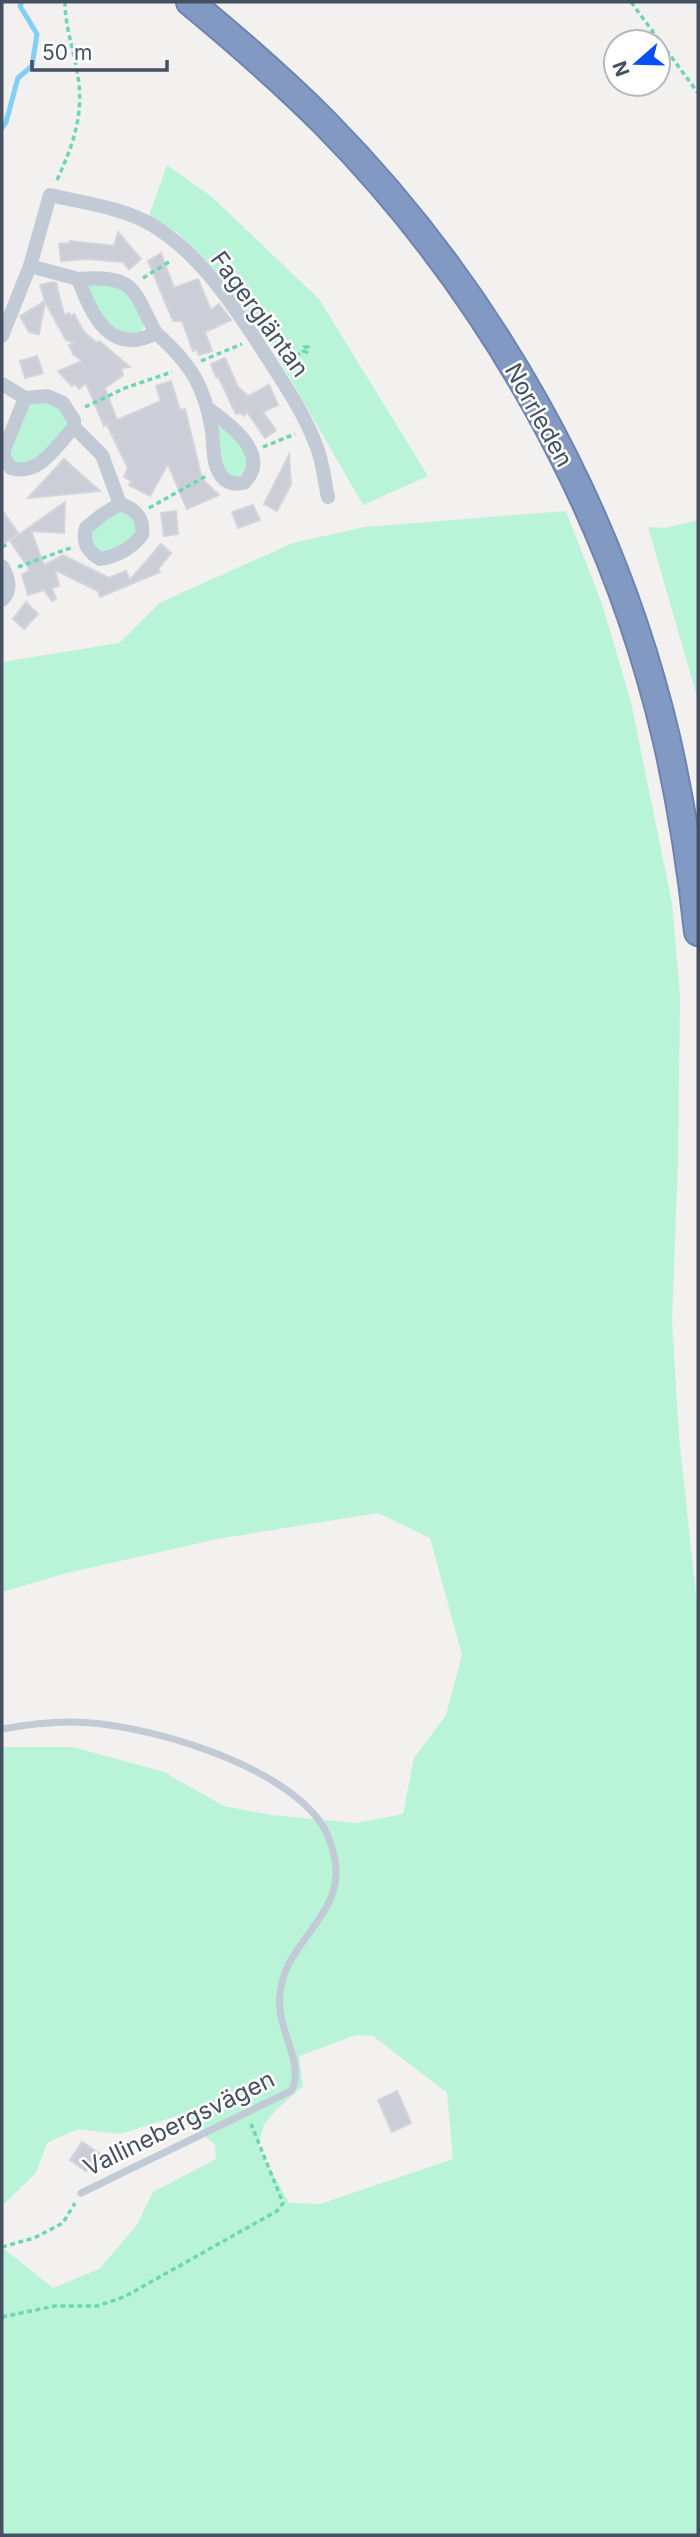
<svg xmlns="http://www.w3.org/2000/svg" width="700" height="2537" viewBox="0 0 700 2537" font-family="Inter,sans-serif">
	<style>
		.green { fill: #baf4d8; fill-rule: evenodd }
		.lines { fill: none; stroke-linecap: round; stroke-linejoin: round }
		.stream { stroke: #82cff6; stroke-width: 5 }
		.building { fill: #cbced6; stroke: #d3d4dc; stroke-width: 2 }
		.highway-casing { stroke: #6d84b0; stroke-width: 30 }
		.path { stroke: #6dd7b1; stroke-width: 3.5; stroke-dasharray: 5 3.5; stroke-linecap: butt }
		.lane { stroke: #c2cad6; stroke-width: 7 }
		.street { stroke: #c2cad6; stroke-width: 14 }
		.highway { stroke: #8299c4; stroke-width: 26 }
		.labels { text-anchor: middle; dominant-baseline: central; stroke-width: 5; stroke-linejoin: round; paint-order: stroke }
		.street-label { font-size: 24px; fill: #455060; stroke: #fff }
	</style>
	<rect width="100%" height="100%" fill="#f3f0f0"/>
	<g class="green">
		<polygon points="167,165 211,196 319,299 428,476 363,505 272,347 179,234 149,216"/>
		<polygon points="85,283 108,284 127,289 146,322 140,334 133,338 103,322"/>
		<polygon points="35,399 59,407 70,425 32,466 15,467 7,450 23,409"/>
		<polygon points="218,422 237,438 249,463 240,477 232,477 220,467"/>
		<polygon points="122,510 133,514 137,535 104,555 91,544 92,529"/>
		<path d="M566,511L602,604L631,702L672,903L680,995L678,1161L672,1320L679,1437L698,1612V2535H2V2247L53,2288L99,2269L137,2225L153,2192L216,2159L215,2145L180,2115L120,2134L78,2129L47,2143L36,2173L2,2206V1747H73L164,1772L224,1806L271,1815L356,1823L403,1814L414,1758L446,1715L462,1655L430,1538L378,1513L217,1539L63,1574L2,1592V662L119,643L161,602L293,543L364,527ZM356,2035L373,2036L447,2093L453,2159L320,2204L289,2203L258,2147L264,2124L277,2109L303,2086L299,2056Z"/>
		<polygon points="698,520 698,700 648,527 665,528"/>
	</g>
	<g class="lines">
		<polyline class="stream" points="2,128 6,122 18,78 32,66 37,34 20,6 22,2"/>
	</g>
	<g class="building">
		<polygon points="118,232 141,259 129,269 123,262 86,259 61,261 59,244 70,243 70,241 114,246"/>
		<polygon points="161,253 174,288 198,279 211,310 219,304 231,320 205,332 212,351 199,355 196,349 193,351 182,321 173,321 148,261"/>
		<polygon points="53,282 56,283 64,315 69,313 71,316 74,314 84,332 97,343 99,341 130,367 121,368 123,375 105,388 117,420 161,401 156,386 171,381 180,410 185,409 202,479 219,495 187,509 168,464 150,496 129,485 132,481 124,477 128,468 107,425 113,422 104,426 86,383 79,389 75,384 72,386 58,371 82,361 73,354 69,345 76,343 66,340 45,302 39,334 29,332 20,316 45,301 40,285"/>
		<polygon points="37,356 43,373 25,378 20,361"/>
		<polygon points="225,358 238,387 248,396 269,385 278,405 263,412 276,430 265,438 247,412 244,416 241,413 236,414 218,376 216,377 211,364"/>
		<polygon points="289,455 291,484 277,511 264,504"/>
		<polygon points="64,459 100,491 28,498"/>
		<polygon points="65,502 64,533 31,531 44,565 63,555 109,578 126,571 130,580 161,544 171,553 158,569 160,572 100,597 98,591 55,570 59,586 52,588 56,599 52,601 44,590 28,595 22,575 30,570 10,541"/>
		<polygon points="253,505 260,520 238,528 232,512"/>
		<polygon points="2,510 18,533 2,545"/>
		<polygon points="176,511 178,534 164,536 161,513"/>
		<polygon points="26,602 38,614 24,629 13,619"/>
		<polygon points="397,2091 411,2123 392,2132 378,2100"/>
		<polygon points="82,2142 99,2153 86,2171 70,2160"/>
	</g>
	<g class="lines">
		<defs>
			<path id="highway" d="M190,2C236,40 282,80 324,122C490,290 612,508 666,737C681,802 691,866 698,932"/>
		</defs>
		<use href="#highway" class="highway-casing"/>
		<g class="path">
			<polyline points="631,2 698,93"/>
			<path d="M57,180C74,143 85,112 77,71C73,47 65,26 65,2"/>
			<polyline points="143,278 172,260"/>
			<polygon points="304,347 308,347 307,352 303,351"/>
			<polyline points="201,361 242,344"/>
			<polyline points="289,361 303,351"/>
			<polyline points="85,407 125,388 172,372"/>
			<polyline points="263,447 295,434"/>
			<polyline points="149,508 206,476"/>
			<polyline points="2,547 8,544"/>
			<polyline points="18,567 73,547"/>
			<polyline points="2,2247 34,2238 63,2223 75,2203"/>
			<polyline points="2,2317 55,2306 97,2306 124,2297 277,2211 283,2203 251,2124"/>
		</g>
		<path class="lane" d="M2,1729C24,1725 47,1722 71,1722C141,1722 280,1763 321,1823C329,1835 335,1855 336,1868C339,1914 291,1942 282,1982C280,1990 279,2001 280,2009C281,2034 305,2067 291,2091L81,2193"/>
		<g class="street">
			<path d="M30,266L78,279C92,315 110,357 156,333C190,363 205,386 212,431C214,445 212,462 220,474C226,483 234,485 244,483C271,455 232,426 210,410"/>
			<path d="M78,279C137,275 132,289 156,333"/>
			<path d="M2,336L30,266L50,195C83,203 122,207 152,225C202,255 236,309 267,357C285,385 304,413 316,445C323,461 324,480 328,497"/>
			<path d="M2,384L25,398L47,396L63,403L74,420V427L102,455L120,504C136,509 144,518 142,535C132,548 116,557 100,559C88,552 82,542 86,528L103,514L120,504"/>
			<path d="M25,398L4,450V458L11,468C39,477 57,445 74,427"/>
			<path d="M2,566C9,578 12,590 2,600"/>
		</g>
		<use href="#highway" class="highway"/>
	</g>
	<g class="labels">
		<g class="street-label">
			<text transform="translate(260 314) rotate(54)">Fagergläntan</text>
			<text transform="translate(539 415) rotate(61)">Norrleden</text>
			<text transform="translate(179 2123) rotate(-26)">Vallinebergsvägen</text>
		</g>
	</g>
	<rect width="700" height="2537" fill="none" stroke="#455060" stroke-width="7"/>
	<g transform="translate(637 63) rotate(250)"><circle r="33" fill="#ffffff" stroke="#b5b9bf" stroke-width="2"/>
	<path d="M0-5L12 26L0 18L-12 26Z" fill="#044ff8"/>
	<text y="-10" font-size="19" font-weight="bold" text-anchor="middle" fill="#455060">N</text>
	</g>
	<path d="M32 60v10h135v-10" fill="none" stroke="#455060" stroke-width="3.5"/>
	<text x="42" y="60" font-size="21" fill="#455060" stroke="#ffffff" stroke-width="5" paint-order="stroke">50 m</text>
</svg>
